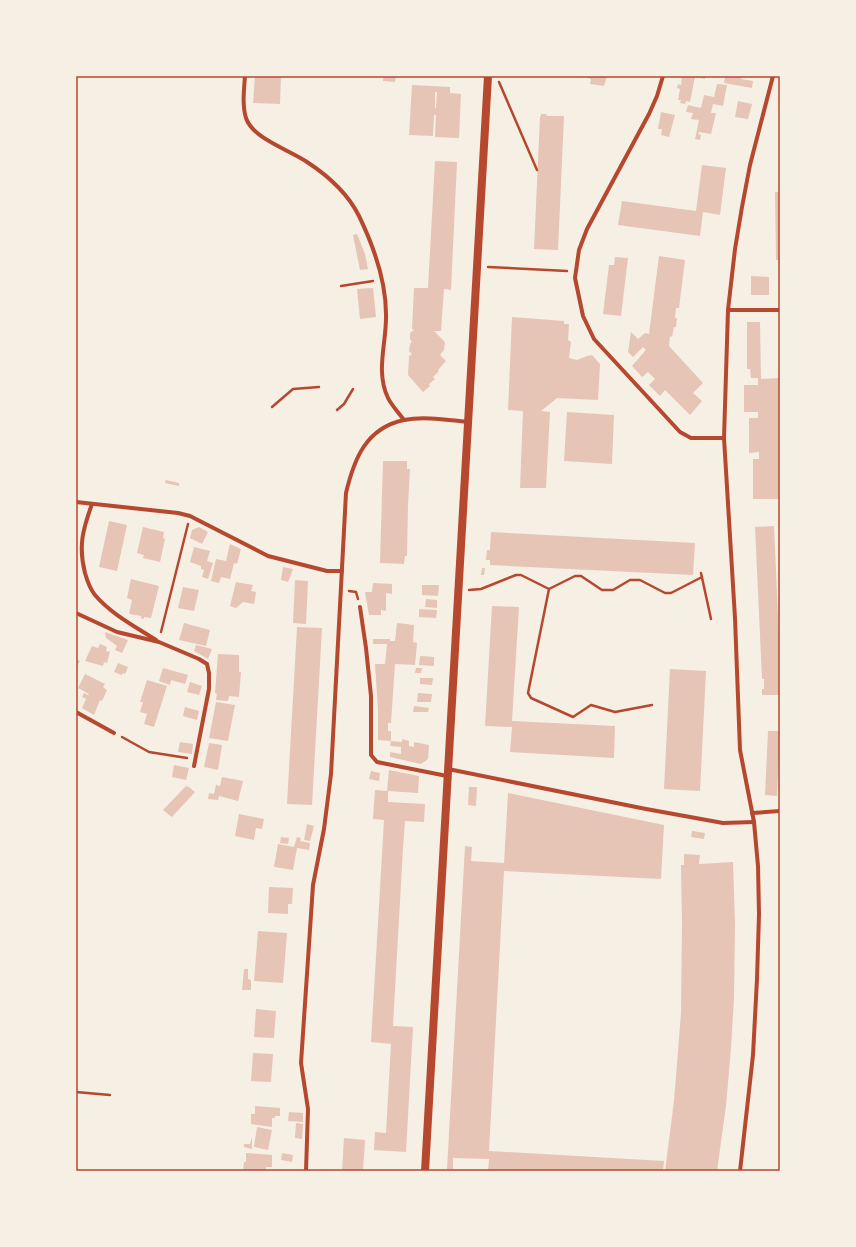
<svg xmlns="http://www.w3.org/2000/svg" width="856" height="1247" viewBox="0 0 856 1247" font-family="'Exo 2',sans-serif">
	<style>
		.building { fill: #e6c5b7; fill-rule: evenodd }
		.lines { fill: none; stroke-linecap: round; stroke-linejoin: round }
		.path { stroke: #b5482f; stroke-width: 2.5 }
		.minor { stroke: #b5482f; stroke-width: 4 }
		.secondary { stroke: #b5482f; stroke-width: 8 }
		.neatline { fill: none; stroke: #b5482f; stroke-width: 1.5 }
	</style>
	<rect width="100%" height="100%" fill="#f6efe4"/>
	<g class="building">
		<polygon points="255,76 281,76 280,104 253,103"/>
		<polygon points="384,76 396,76 395,82 383,81"/>
		<polygon points="587,76 607,76 604,86 590,84 591,79 587,78"/>
		<polygon points="682,76 705,76 705,79 695,77 690,102 686,101 685,104 680,103 681,100 678,100 680,89 677,88 678,84 681,85"/>
		<polygon points="725,76 742,76 741,79 753,81 752,88 724,83"/>
		<polygon points="717,84 727,85 723,106 713,104 711,113 716,113 711,134 699,132 698,134 701,135 700,140 695,139 699,120 691,119 693,113 686,112 688,105 701,108 704,95 714,97"/>
		<path d="M412,85L450,87V93L461,94L459,138L435,137L436,115H434L433,136L409,135ZM435,92H437L436,108H435Z"/>
		<polygon points="738,101 752,104 748,119 735,117"/>
		<polygon points="661,112 675,115 669,137 661,135 662,129 658,129"/>
		<polygon points="541,114 546,114 547,116 564,116 558,250 534,249 540,116 541,116"/>
		<polygon points="435,161 457,162 451,290 444,289 441,331 434,331 445,342 444,350 440,355 446,361 438,370 439,371 433,377 435,379 429,384 430,386 423,392 408,375 409,356 412,354 409,351 410,344 412,342 410,339 410,333 414,330 412,329 414,288 428,288"/>
		<polygon points="702,165 726,168 720,215 703,212 700,236 618,225 622,201 696,211"/>
		<polygon points="775,192 780,192 780,260 776,260"/>
		<polygon points="357,234 365,254 368,269 360,270 353,235"/>
		<polygon points="659,256 685,260 679,308 676,308 675,318 677,318 676,327 674,327 672,337 670,336 669,346 703,383 693,393 702,401 690,415 665,390 660,396 649,385 655,379 648,372 642,377 632,366 646,350 643,347 633,357 628,352 631,332 638,339 645,333 649,334"/>
		<polygon points="615,257 628,258 621,316 603,314 609,265 614,265"/>
		<polygon points="751,276 769,277 769,295 751,295"/>
		<polygon points="373,288 376,317 360,319 357,289"/>
		<polygon points="512,317 564,321 564,324 569,324 568,340 571,342 569,358 577,360 587,356 592,355 600,364 598,400 557,398 541,411 550,412 546,488 520,488 523,411 508,410"/>
		<polygon points="747,322 760,322 761,379 780,378 780,499 753,499 753,459 759,459 759,452 749,453 749,418 758,418 758,412 744,412 744,385 758,385 758,378 751,378 750,369 747,369"/>
		<polygon points="567,412 614,415 612,464 564,461"/>
		<polygon points="383,461 407,461 407,469 410,469 408,506 407,556 405,556 404,564 380,563"/>
		<polygon points="166,480 179,483 179,486 165,483"/>
		<polygon points="109,521 127,525 117,571 99,567"/>
		<polygon points="774,526 780,661 780,695 762,695 762,689 764,689 764,679 762,679 755,527"/>
		<polygon points="143,527 164,532 163,538 165,539 160,562 143,558 144,555 137,553"/>
		<polygon points="199,527 208,532 202,544 190,538 192,530"/>
		<polygon points="491,532 695,543 693,575 490,565 490,560 486,560 487,550 490,550"/>
		<polygon points="230,544 241,549 237,564 234,563 230,579 221,577 219,583 211,581 216,559 226,561"/>
		<polygon points="194,547 210,551 207,561 213,563 208,579 202,577 204,570 201,569 201,566 190,562"/>
		<polygon points="283,567 293,569 288,582 281,580"/>
		<polygon points="482,568 485,568 484,575 481,575"/>
		<polygon points="131,579 159,586 151,618 144,617 144,619 141,618 141,616 129,614 132,600 127,598"/>
		<polygon points="295,580 308,581 306,624 293,623"/>
		<polygon points="236,582 253,585 251,591 256,592 254,604 243,602 236,608 230,606"/>
		<polygon points="373,583 392,584 392,594 386,593 386,611 381,610 381,615 369,615 365,592 372,592"/>
		<polygon points="422,585 439,585 438,596 422,595"/>
		<polygon points="183,587 199,590 194,611 178,608"/>
		<polygon points="426,599 437,600 437,608 425,607"/>
		<polygon points="492,606 519,607 512,721 615,726 614,758 510,752 512,727 485,726"/>
		<polygon points="419,609 437,610 436,618 419,617"/>
		<polygon points="184,623 210,630 206,646 179,640"/>
		<polygon points="397,623 414,625 413,642 417,643 415,665 395,664 391,723 388,723 388,731 391,731 391,741 378,740 378,710 375,664 385,664 387,644 373,644 373,639 390,639 390,641 395,641"/>
		<polygon points="297,627 322,628 312,805 287,804"/>
		<polygon points="105,632 128,640 122,653 115,650 117,646 106,638"/>
		<polygon points="100,644 107,647 106,651 110,652 107,663 104,662 103,666 85,661 92,646 98,648"/>
		<polygon points="196,645 212,649 208,659 194,651"/>
		<polygon points="218,654 239,655 239,672 241,672 239,697 229,696 228,701 216,700 217,694 215,693"/>
		<polygon points="420,656 434,657 434,666 419,665"/>
		<polygon points="76,659 80,661 76,668"/>
		<polygon points="118,663 128,667 125,674 123,673 122,675 114,672"/>
		<polygon points="163,668 188,675 185,684 171,680 170,685 159,681"/>
		<polygon points="416,668 422,668 421,673 415,673"/>
		<polygon points="670,669 706,671 700,791 664,789"/>
		<polygon points="85,674 105,684 103,687 107,690 102,701 100,700 94,715 82,708 86,699 82,697 84,693 88,695 89,694 78,688"/>
		<polygon points="420,678 433,678 432,685 420,684"/>
		<polygon points="147,680 167,686 154,727 144,724 147,714 140,712 143,702 140,702"/>
		<polygon points="190,682 202,686 199,695 187,692"/>
		<polygon points="418,693 432,694 431,702 417,702"/>
		<polygon points="216,702 235,705 228,741 209,738"/>
		<polygon points="414,706 429,708 428,712 413,712"/>
		<polygon points="185,707 199,711 197,720 183,716"/>
		<polygon points="768,731 780,731 777,796 765,795"/>
		<polygon points="402,739 409,741 409,746 414,747 414,742 429,745 428,759 421,764 390,757 390,752 401,754 401,747 390,746 391,741 402,742"/>
		<polygon points="180,742 193,744 192,754 178,752"/>
		<polygon points="209,743 222,745 218,770 204,767"/>
		<polygon points="174,765 189,768 186,780 172,777"/>
		<polygon points="389,770 419,776 418,793 388,791 388,802 425,804 424,822 405,821 403,848 393,1026 413,1027 406,1152 374,1150 375,1132 386,1133 391,1044 371,1042 384,820 373,819 375,790 387,791"/>
		<polygon points="371,771 380,773 379,781 369,779"/>
		<polygon points="222,777 243,781 238,801 219,796 218,800 208,799 209,793 214,794 216,785 220,786"/>
		<polygon points="186,786 189,787 195,792 172,817 163,810"/>
		<polygon points="469,787 477,787 476,806 468,805"/>
		<polygon points="508,793 664,825 661,879 504,871 489,1151 664,1161 663,1171 488,1171 489,1159 453,1158 453,1169 447,1169 465,846 472,847 471,861 504,863"/>
		<polygon points="239,814 264,819 262,829 256,828 254,840 235,836"/>
		<polygon points="307,824 314,826 310,841 304,840"/>
		<polygon points="692,831 705,833 704,839 691,837"/>
		<polygon points="281,837 289,838 288,844 280,843"/>
		<polygon points="297,837 301,838 300,841 310,843 309,850 297,848 293,870 274,867 278,844 294,847"/>
		<polygon points="684,854 700,855 699,864 733,862 735,923 734,999 731,1048 726,1106 717,1171 665,1171 674,1101 681,1013 682,924 681,865 684,865"/>
		<polygon points="269,887 293,888 292,904 288,904 288,914 268,913"/>
		<polygon points="258,931 287,933 283,983 254,981"/>
		<polygon points="244,969 248,969 248,979 251,980 251,990 242,990"/>
		<polygon points="256,1009 276,1011 274,1038 254,1037"/>
		<polygon points="253,1053 273,1054 271,1082 251,1081"/>
		<polygon points="255,1106 280,1108 280,1116 275,1116 275,1118 272,1118 272,1127 251,1124 251,1114 255,1114"/>
		<polygon points="289,1112 303,1113 303,1122 288,1121"/>
		<polygon points="296,1123 303,1124 302,1139 295,1138"/>
		<polygon points="257,1127 272,1130 268,1150 254,1147"/>
		<polygon points="252,1137 252,1149 244,1147 244,1144 250,1144"/>
		<polygon points="344,1138 365,1140 363,1171 342,1171"/>
		<polygon points="246,1153 272,1155 272,1167 266,1167 266,1171 243,1171 244,1162 246,1162"/>
		<polygon points="282,1153 293,1155 292,1162 281,1160"/>
	</g>
	<g class="lines">
		<g class="path">
			<polyline points="499,82 537,170"/>
			<polyline points="488,267 567,271"/>
			<polyline points="341,286 373,281"/>
			<polyline points="272,407 293,389 319,387"/>
			<polyline points="337,410 344,404 353,389"/>
			<polyline points="701,573 711,619"/>
			<polyline points="469,590 481,589 516,575 521,575 549,589"/>
			<polyline points="349,591 356,592 358,599"/>
			<polyline points="161,632 188,524"/>
			<polyline points="652,705 615,712 591,705 573,717 531,698 528,693 549,589 575,576 581,576 602,590 613,590 630,580 640,580 665,593 671,593 702,577"/>
			<polyline points="122,737 149,752 187,758"/>
			<polyline points="76,1092 110,1095"/>
		</g>
		<g class="minor">
			<path d="M245,76C244,90 242,105 246,118C253,139 290,150 307,162C327,175 348,194 359,216C373,245 386,281 386,314C387,342 375,371 388,398C392,406 399,413 404,420"/>
			<polyline points="663,76 657,96 649,114 587,229 579,250 575,278 583,316 594,339 680,432 691,438 724,438"/>
			<polyline points="728,310 780,310"/>
			<polyline points="76,502 178,513 190,516 268,556 327,571 342,571"/>
			<path d="M92,504C83,529 78,546 85,573C87,580 90,589 95,595C111,614 136,627 156,640"/>
			<polyline points="360,607 366,648 371,696 371,755 377,762 447,776"/>
			<polyline points="76,613 117,632 159,642 199,659 207,664 209,673 209,689 194,766"/>
			<polyline points="76,712 114,733"/>
			<polyline points="448,769 646,809 723,823 754,822"/>
			<polyline points="752,813 780,811"/>
			<path d="M306,1171L308,1109L301,1063L313,885L324,829L331,774L346,493C354,459 366,428 404,420C424,416 448,420 469,422"/>
			<polyline points="740,1171 753,1055 757,979 759,914 758,866 754,822 740,750 735,618 724,438 728,310 735,249 742,207 750,165 773,76"/>
		</g>
		<polyline class="secondary" points="425,1171 488,76"/>
	</g>
	<rect width="856" height="1247" fill="none" stroke="#f6efe4" stroke-width="154"/>
	<rect x="77" y="77" width="702" height="1093" class="neatline"/>
</svg>
